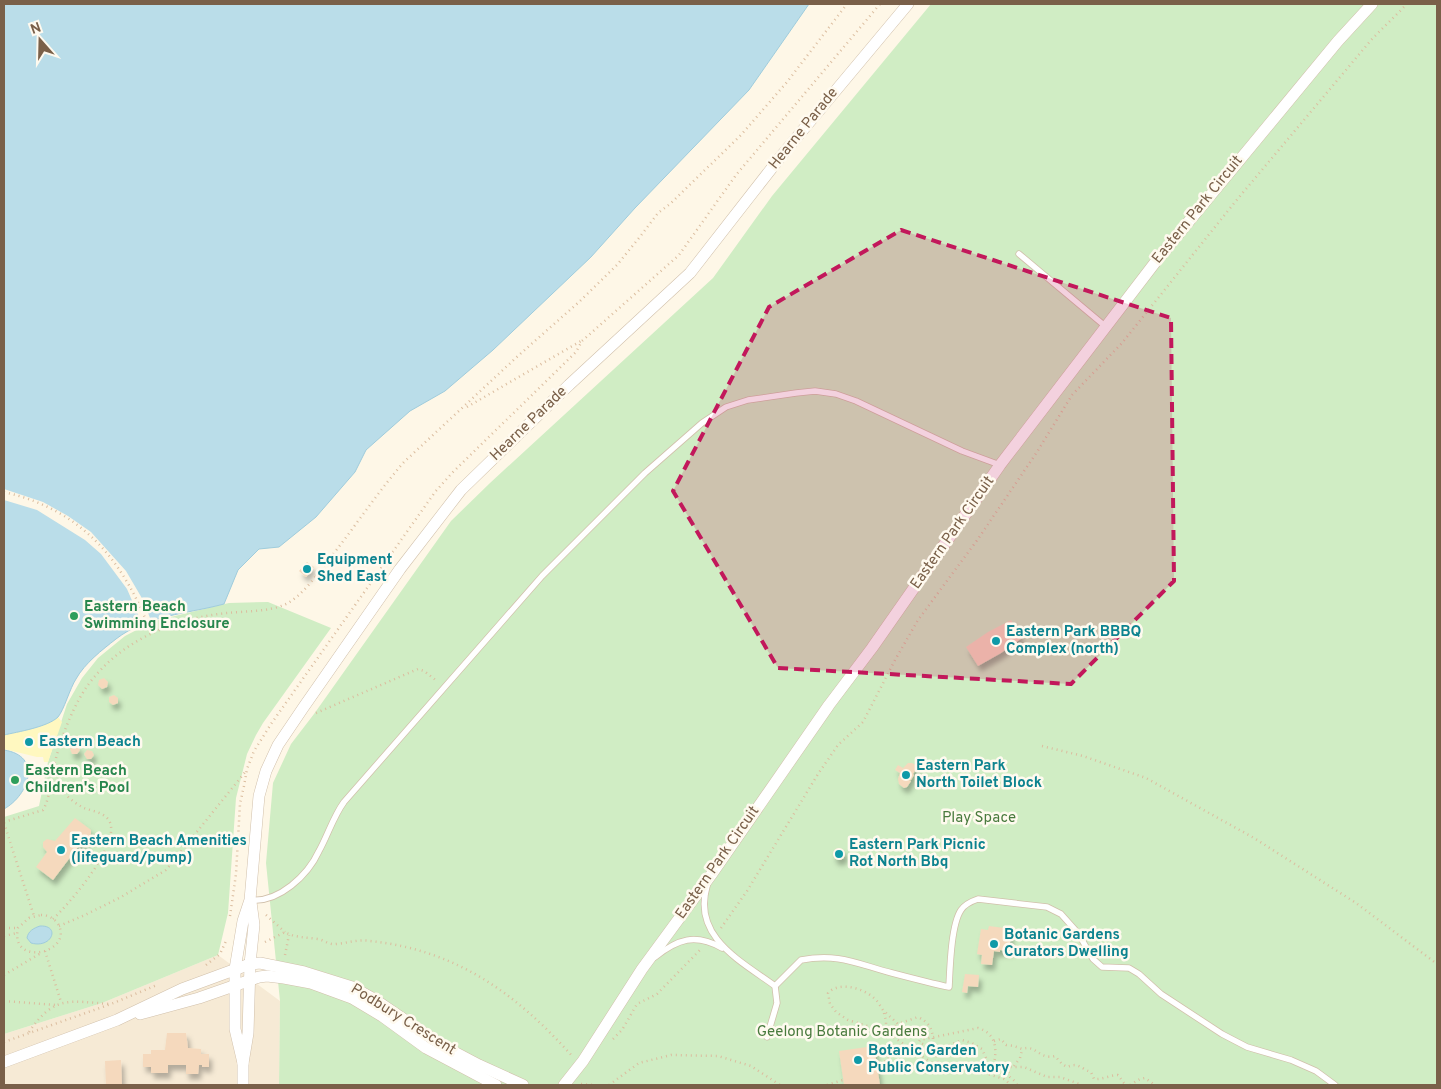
<svg xmlns="http://www.w3.org/2000/svg" width="1441" height="1089" viewBox="0 0 1441 1089" font-family="Overpass,sans-serif">
	<style>
		.residential { fill: #f6ead5 }
		.green { fill: #d0edc4 }
		.sand { fill: #fff8c0 }
		.water { fill: #badde9; stroke: #9fccdc }
		.pier { fill: #fef7e7 }
		.building { fill: #f5d9bd; filter: url(#shadow) }
		.lines { fill: none; stroke-linecap: round; stroke-linejoin: round }
		.service-casing { stroke: #d1c0ab; stroke-width: 7 }
		.minor-casing { stroke: #d1c0ab; stroke-width: 12 }
		.path { stroke: #dbbd9f; stroke-width: 2.5; stroke-dasharray: 1 4; stroke-linecap: butt }
		.service { stroke: #fff; stroke-width: 5.5 }
		.minor { stroke: #fff; stroke-width: 11 }
		.marked { fill: #c2185b; fill-opacity: 0.2; stroke: #c2185b; stroke-width: 4; stroke-dasharray: 10 6; stroke-linejoin: round }
		.culture-dot { fill: #0f9aa8; stroke: #fffaef; stroke-width: 2 }
		.leisure-dot { fill: #2e9e5b; stroke: #fffaef; stroke-width: 2 }
		.labels { text-anchor: middle; dominant-baseline: central; stroke-width: 5; stroke-linejoin: round; paint-order: stroke }
		.street-label { font-size: 15px; fill: #7a6049; stroke: #fffaef }
		.culture-label { font-size: 15px; font-weight: bold; fill: #0d838f; stroke: #fffaef; text-anchor: start }
		.leisure-label { font-size: 15px; font-weight: bold; fill: #27864d; stroke: #fffaef; text-anchor: start }
		.park-label { font-size: 15px; fill: #487a3d; stroke: #fffaef }
	</style>
	<defs>
		<filter id="shadow"><feDropShadow dx="3" dy="5.5" stdDeviation="2.5" flood-color="#0004"/></filter>
	</defs>
	<rect width="100%" height="100%" fill="#fef7e7"/>
	<polygon class="residential" points="218,955 280,1001 279,1085 4,1085 4,1034 102,1003"/>
	<g class="green">
		<polygon points="931,4 1437,4 1437,1085 279,1085 280,1001 266,863 273,783 291,744 314,714 451,521 490,483 713,278 772,196"/>
		<polygon points="268,602 331,628 263,723 256,735 247,754 236,798 228,913 218,955 102,1003 4,1034 4,817 39,806 48,762 67,704 82,678 98,658 125,636 154,621 229,603"/>
	</g>
	<polygon class="sand" points="58,717 62,722 48,762 44,762 43,757 37,757 4,749 4,735 39,727"/>
	<g class="water">
		<path d="M4,4H809L749,90L635,208L591,257L493,350L445,391L410,411L366,450L355,472L316,517L279,547L259,549L238,570L224,604C187,614 147,615 116,639C102,650 85,663 76,679C70,688 64,710 58,717C48,727 17,732 4,735Z"/>
		<path d="M4,750C43,756 29,795 4,809Z"/>
		<path d="M40,926C61,925 52,949 31,943L27,938C28,931 34,928 40,926Z"/>
	</g>
	<polygon class="pier" points="4,489 43,502 68,516 91,532 126,571 143,600 152,623 143,626 127,589 101,554 85,540 37,510 4,500"/>
	<g class="building">
		<polygon points="307,562 314,567 306,577 299,571"/>
		<polygon points="1011,620 1022,638 1001,653 978,666 966,647 988,632"/>
		<polygon points="104,678 108,682 107,687 102,689 98,685 99,680"/>
		<polygon points="114,695 118,698 118,703 113,705 109,702 109,697"/>
		<polygon points="73,745 78,746 80,750 77,754 72,754 70,749"/>
		<polygon points="87,750 92,751 94,755 91,759 87,759 84,754"/>
		<polygon points="908,763 912,763 918,766 913,774 914,775 911,780 909,780 911,781 907,787 904,788 899,784 898,779 900,773 895,770 898,765 903,768"/>
		<polygon points="75,818 91,830 91,834 84,844 81,843 53,880 36,867 47,852 43,847 43,842 47,839 55,841"/>
		<circle cx="839" cy="854" r="6"/>
		<polygon points="989,926 1004,928 1004,932 1011,933 1009,951 1000,950 1000,952 994,951 992,965 981,964 982,955 977,954 981,929 988,930"/>
		<polygon points="965,974 979,975 978,987 968,986 967,993 962,992"/>
		<polygon points="167,1033 186,1033 188,1048 201,1049 201,1054 209,1054 209,1067 202,1067 202,1065 199,1065 198,1074 186,1074 186,1065 168,1065 168,1073 151,1073 151,1067 143,1067 143,1054 151,1054 151,1050 165,1050"/>
		<polygon points="874,1046 880,1085 844,1085 839,1051"/>
		<polygon points="121,1060 122,1085 106,1085 105,1061"/>
	</g>
	<g class="lines">
		<defs>
			<g id="service">
				<polyline points="1019,254 1105,326"/>
				<path d="M707,886C692,937 741,961 775,986L777,1003L767,1037"/>
				<path d="M250,900C279,903 308,875 319,851C328,835 333,817 344,802L542,576L645,473L702,423L726,407L748,400L796,393L815,391L836,394L856,401L962,451L1000,465"/>
				<path d="M655,957C678,939 695,933 722,948"/>
				<path d="M775,986L801,960C839,953 857,964 892,973C911,978 930,983 949,987C950,968 951,925 961,910C965,904 972,901 978,899L1047,907L1061,914L1078,933L1093,959L1102,967L1129,968L1139,974L1161,994L1222,1034L1247,1047L1291,1060L1316,1071L1335,1085"/>
			</g>
			<g id="minor">
				<polyline points="140,1014 199,998 259,977 267,976 284,978 311,983 352,998 382,1016 426,1048 496,1085"/>
				<polyline points="4,1062 117,1020 182,989 250,964 260,963 304,972 352,987 374,999 443,1046 479,1065 523,1085"/>
				<polyline points="243,1063 235,1029 235,969 243,921 250,900 259,796 266,771 278,745 303,708 400,569 461,490 569,385 690,273 782,155 908,4"/>
				<polyline points="243,1085 243,1063 248,1033 250,964 254,925 251,902"/>
				<polyline points="564,1085 583,1061 642,969 711,875 829,705 872,648 1000,465 1157,260 1338,41 1372,4"/>
			</g>
		</defs>
		<use href="#service" class="service-casing"/>
		<use href="#minor" class="minor-casing"/>
		<g class="path">
			<polyline points="467,407 581,341"/>
			<path d="M4,492C83,510 124,561 151,633"/>
			<polyline points="316,713 418,669 424,671 437,681"/>
			<polyline points="1042,746 1083,756 1146,778 1254,838 1356,903 1437,964"/>
			<path d="M4,822L43,810C50,798 50,784 53,770C60,739 75,698 96,675C129,637 178,618 227,613C246,611 269,612 286,604C302,596 315,577 326,563C353,530 376,494 404,462L519,355L579,302L617,265L639,238L658,213L670,204L741,135L787,82L847,4"/>
			<polyline points="4,823 34,916"/>
			<path d="M41,915C48,915 54,918 58,924C75,953 9,968 18,928L29,918Z"/>
			<polyline points="266,915 285,932"/>
			<polyline points="230,916 236,874 240,804 244,786 247,769 254,751 271,724 435,492 452,473 576,352 582,341 679,255 736,175 880,4"/>
			<path d="M53,919C69,904 125,840 108,819C102,812 92,811 84,808C70,801 57,788 54,774"/>
			<polyline points="59,926 85,915 121,897 166,870 246,771"/>
			<polyline points="4,928 18,928"/>
			<polyline points="721,928 747,891 818,774 838,745 863,722 895,660 918,620 978,539 1037,452 1072,395 1122,343 1235,202 1372,39 1407,4"/>
			<polyline points="4,936 17,933"/>
			<path d="M265,942L285,932C295,938 306,937 318,939C324,940 329,945 336,944C348,943 358,939 370,941C456,950 516,993 573,1057"/>
			<polyline points="45,951 61,1002"/>
			<polyline points="285,955 289,935"/>
			<polyline points="206,965 220,954 226,941"/>
			<polyline points="4,975 41,953"/>
			<polyline points="4,1001 56,1005"/>
			<polyline points="884,1013 886,1021 886,1032 898,1024"/>
			<path d="M29,1032C54,995 70,1001 109,1004"/>
			<polyline points="613,1039 622,1030 637,1004 657,994 700,950"/>
			<path d="M933,1039C932,1027 928,1022 918,1017L898,1024C893,1019 888,1015 883,1010C880,1006 878,1001 874,998C863,988 839,981 828,993L830,1004L836,1012L848,1020L886,1032L938,1067L981,1072L1004,1079L1011,1085"/>
			<path d="M994,1041L1001,1039L1006,1045L1014,1046L1022,1049C1036,1044 1039,1060 1055,1056L1062,1064L1067,1067C1079,1062 1079,1068 1091,1072L1094,1079C1102,1080 1110,1075 1118,1075L1124,1083L1127,1085"/>
			<polyline points="4,1042 111,1004 157,985"/>
			<polyline points="935,1051 962,1040 972,1043 982,1049 986,1058 985,1071"/>
			<polyline points="1014,1066 1020,1058 1022,1050"/>
			<path d="M938,1067C938,1050 932,1049 919,1042L920,1040L978,1028C998,1034 997,1051 993,1069"/>
			<path d="M1009,1067C1006,1080 1013,1076 1017,1085"/>
			<polyline points="878,1069 893,1053 900,1042"/>
			<polyline points="981,1072 1009,1067 1024,1067 1047,1077 1060,1077 1082,1085"/>
			<polyline points="581,1084 594,1085"/>
			<polyline points="609,1085 639,1063 671,1055 718,1056 751,1066 780,1085"/>
			<polyline points="827,1085 843,1080"/>
			<polyline points="1130,1085 1140,1079 1145,1078 1155,1085"/>
		</g>
		<use href="#service" class="service"/>
		<use href="#minor" class="minor"/>
	</g>
	<path class="marked" d="M901,230L1171,318L1174,581L1071,684L778,668L673,491L769,307Z"/>
	<g class="culture-dot">
		<circle cx="307" cy="569" r="5"/>
		<circle cx="996" cy="641" r="5"/>
		<circle cx="29" cy="742" r="5"/>
		<circle cx="906" cy="775" r="5"/>
		<circle cx="61" cy="850" r="5"/>
		<circle cx="839" cy="854" r="5"/>
		<circle cx="994" cy="944" r="5"/>
		<circle cx="858" cy="1060" r="5"/>
	</g>
	<g class="leisure-dot">
		<circle cx="74" cy="616" r="5"/>
		<circle cx="15" cy="780" r="5"/>
	</g>
	<g class="labels">
		<g class="street-label">
			<text transform="translate(804 129) rotate(-51)">Hearne Parade</text>
			<text transform="translate(1198 210) rotate(-51)">Eastern Park Circuit</text>
			<text transform="translate(529 424) rotate(-44)">Hearne Parade</text>
			<text transform="translate(953 533) rotate(-55)">Eastern Park Circuit</text>
			<text transform="translate(718 863) rotate(-55)">Eastern Park Circuit</text>
			<text transform="translate(403 1020) rotate(32)">Podbury Crescent</text>
		</g>
		<g class="culture-label">
			<text x="317" y="560">Equipment<tspan x="317" dy="17">Shed East</tspan></text>
			<text x="1006" y="632">Eastern Park BBBQ<tspan x="1006" dy="17">Complex (north)</tspan></text>
			<text x="39" y="742">Eastern Beach</text>
			<text x="916" y="766">Eastern Park<tspan x="916" dy="17">North Toilet Block</tspan></text>
			<text x="71" y="841">Eastern Beach Amenities<tspan x="71" dy="17">(lifeguard/pump)</tspan></text>
			<text x="849" y="845">Eastern Park Picnic<tspan x="849" dy="17">Rot North Bbq</tspan></text>
			<text x="1004" y="935">Botanic Gardens<tspan x="1004" dy="17">Curators Dwelling</tspan></text>
			<text x="868" y="1051">Botanic Garden<tspan x="868" dy="17">Public Conservatory</tspan></text>
		</g>
		<g class="leisure-label">
			<text x="84" y="607">Eastern Beach<tspan x="84" dy="17">Swimming Enclosure</tspan></text>
			<text x="25" y="771">Eastern Beach<tspan x="25" dy="17">Children's Pool</tspan></text>
		</g>
		<g class="park-label">
			<text x="979" y="818">Play Space</text>
			<text x="842" y="1032">Geelong Botanic Gardens</text>
		</g>
	</g>
	<rect width="1441" height="1089" fill="none" stroke="#7a6049" stroke-width="10"/>
	<g transform="translate(40 40) rotate(340)" stroke="#fffaef" stroke-width="4" paint-order="stroke">
	<path d="M0-4L9 19L0 12L-9 19Z" fill="#7a6049"/>
	<text y="-8" font-size="14" font-weight="bold" text-anchor="middle" fill="#7a6049">N</text>
	</g>
</svg>
